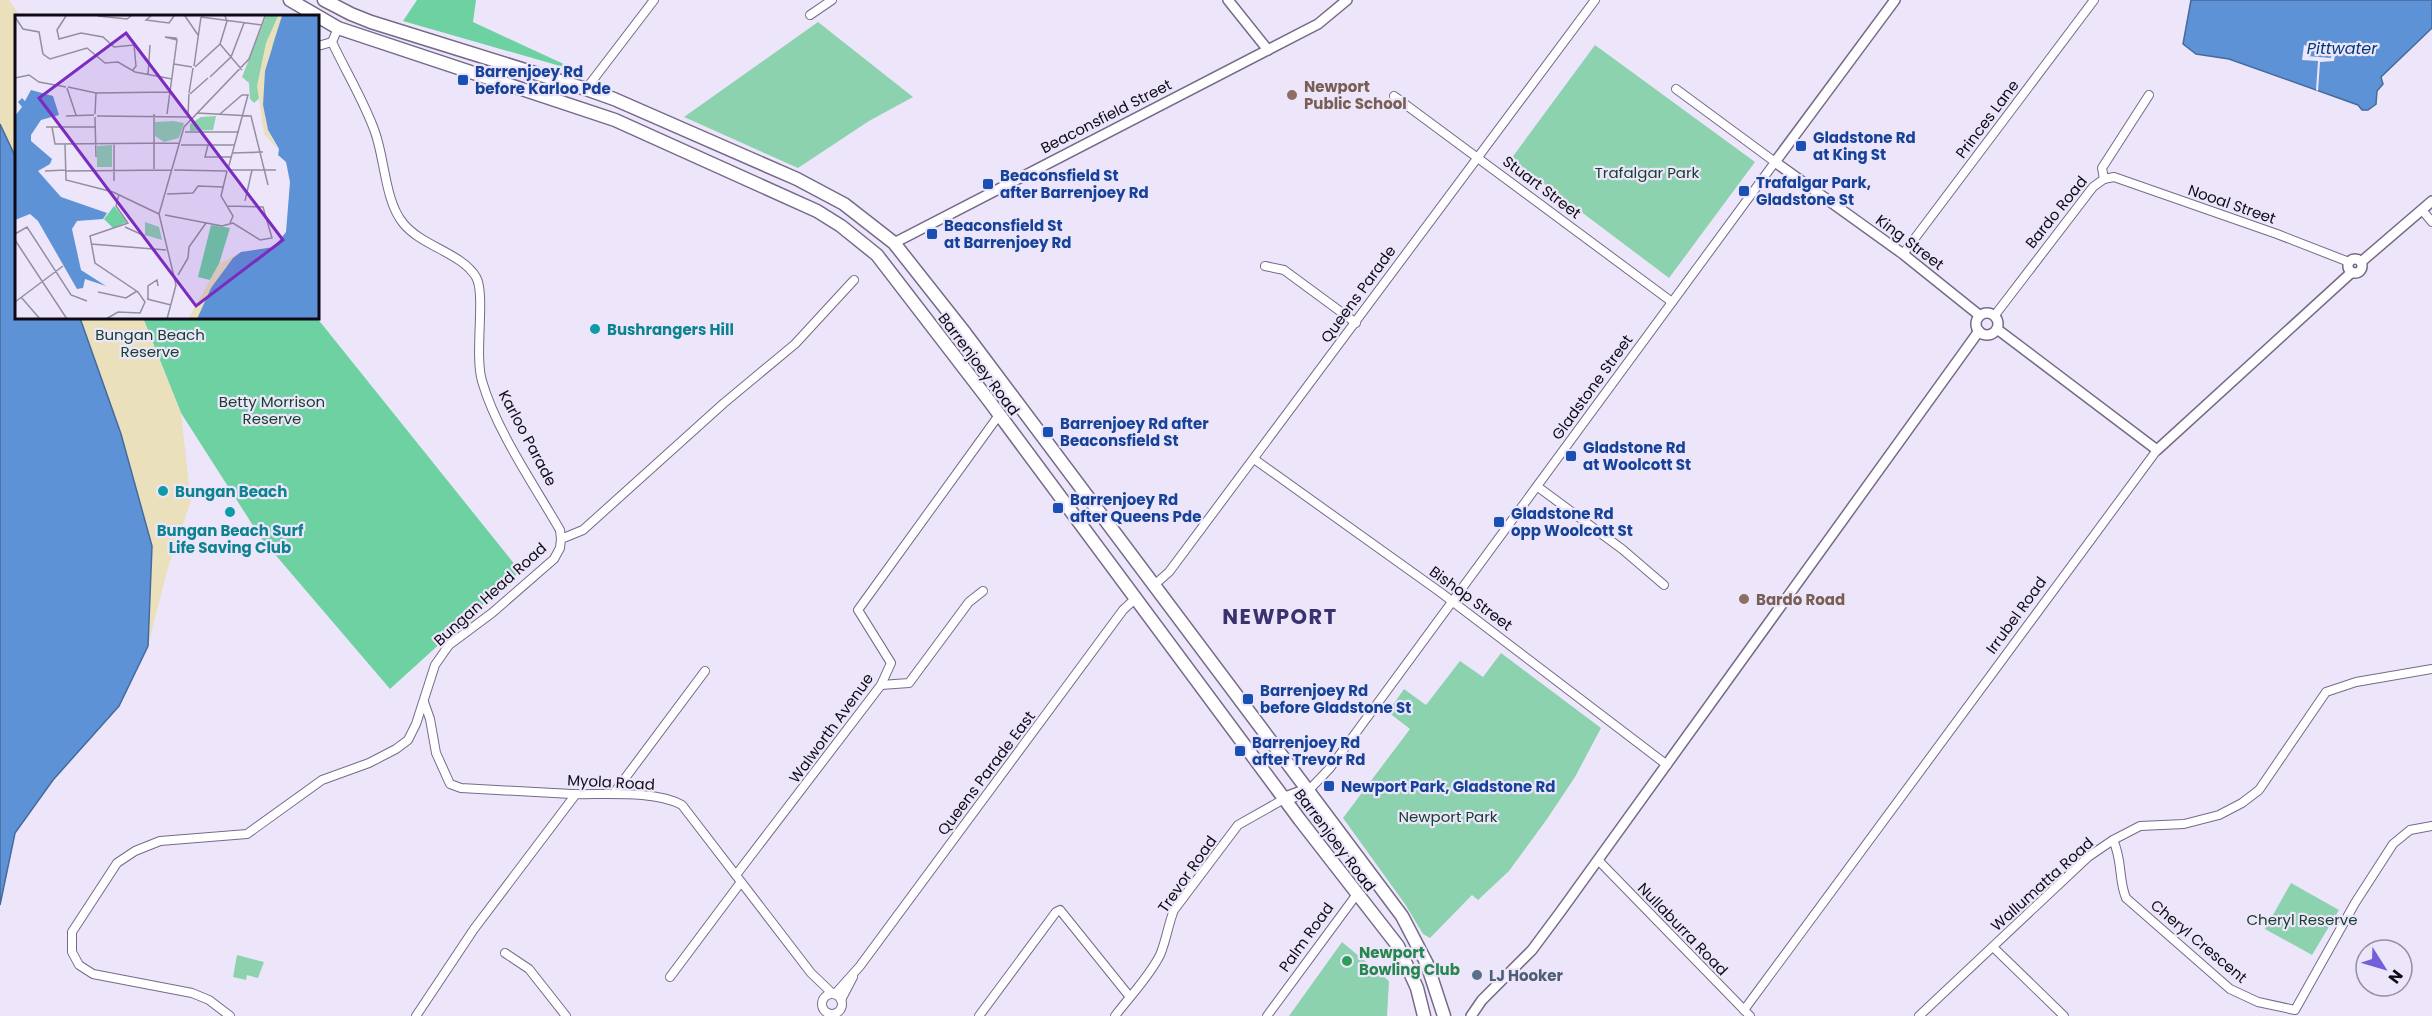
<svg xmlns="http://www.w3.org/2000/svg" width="2432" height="1016" viewBox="0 0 2432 1016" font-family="Poppins,sans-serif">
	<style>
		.green { fill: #8cd2af }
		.forest { fill: #6dd1a2 }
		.sand { fill: #eae0bb }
		.water { fill: #5d93d6; stroke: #466a9c; stroke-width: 1.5 }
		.pier { fill: #ede6fb }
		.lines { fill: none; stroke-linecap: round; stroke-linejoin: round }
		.minor-casing { stroke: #766a89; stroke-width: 10 }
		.tertiary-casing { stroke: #766a89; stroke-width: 12 }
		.primary-casing { stroke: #766a89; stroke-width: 15 }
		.minor { stroke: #fff; stroke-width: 8 }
		.tertiary { stroke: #fff; stroke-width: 9 }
		.primary { stroke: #fff; stroke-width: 12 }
		.transit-dot { fill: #1a4fb4; stroke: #ede6fb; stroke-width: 2 }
		.education-dot { fill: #8d6e63; stroke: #ede6fb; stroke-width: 2 }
		.culture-dot { fill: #0f9aa8; stroke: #ede6fb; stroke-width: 2 }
		.leisure-dot { fill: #2e9e5b; stroke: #ede6fb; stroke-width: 2 }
		.service-dot { fill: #5c6f8a; stroke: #ede6fb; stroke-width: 2 }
		.labels { text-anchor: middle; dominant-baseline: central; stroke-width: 4.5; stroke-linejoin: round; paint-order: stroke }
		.transit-label { font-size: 15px; font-weight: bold; fill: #164399; stroke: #ede6fb; text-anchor: start }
		.education-label { font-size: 15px; font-weight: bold; fill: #785e54; stroke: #ede6fb; text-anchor: start }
		.street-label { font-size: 15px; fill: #0f0b16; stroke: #ede6fb }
		.park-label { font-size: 15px; fill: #16412e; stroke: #ede6fb }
		.culture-label { font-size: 15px; font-weight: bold; fill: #0d838f; stroke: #ede6fb; text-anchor: start }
		.leisure-label { font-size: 15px; font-weight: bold; fill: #27864d; stroke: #ede6fb; text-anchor: start }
		.service-label { font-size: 15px; font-weight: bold; fill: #4e5e75; stroke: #ede6fb; text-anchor: start }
		.water-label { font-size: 16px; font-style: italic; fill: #003b78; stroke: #ede6fb }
		.district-label { font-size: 21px; font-weight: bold; letter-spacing: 1.5px; fill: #3a326e; stroke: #ede6fb }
		.inset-river { fill: none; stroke: #5d93d6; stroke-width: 3 }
		.inset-road { fill: none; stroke: #948e9f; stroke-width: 1.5 }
		.view { fill: #7b2cbf; fill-opacity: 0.15; stroke: #7b2cbf; stroke-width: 3 }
		.inset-edge { fill: none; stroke: #0f0b16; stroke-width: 3 }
	</style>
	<rect width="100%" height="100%" fill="#ede6fb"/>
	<g class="green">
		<polygon points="818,22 913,97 869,121 798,168 684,117"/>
		<polygon points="1595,45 1755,162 1669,278 1511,159"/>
		<polygon points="1501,653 1601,728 1575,777 1547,819 1509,871 1478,900 1472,895 1430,938 1423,934 1405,904 1343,818 1410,729 1388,712 1404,689 1426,705 1460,661 1483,677"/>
		<polygon points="2291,883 2339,910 2312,955 2265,929"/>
		<polygon points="1342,942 1389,981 1387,1016 1289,1016"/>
		<polygon points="237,955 264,962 258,978 247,975 246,980 233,977"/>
	</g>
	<g class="forest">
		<polygon points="417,0 476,0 473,22 581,72 403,21"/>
		<polygon points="143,318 317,318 520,571 390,689 261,538 181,413"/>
	</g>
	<g class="sand">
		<polygon points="0,0 9,0 20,16 16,16 16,158 0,124"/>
		<polygon points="80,318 143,318 181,413 191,501 167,571 148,646 152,546 121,434"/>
	</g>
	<g class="water">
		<polygon points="2191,0 2432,0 2432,28 2381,77 2383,84 2377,91 2376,104 2368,110 2362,110 2358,105 2229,59 2196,54 2183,44"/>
		<polygon points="0,124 16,158 16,318 80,318 121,434 152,546 148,646 119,706 53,780 15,833 0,905"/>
	</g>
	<polygon class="pier" points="2304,45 2307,46 2307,56 2331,58 2333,48 2336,49 2334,61 2320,62 2318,91 2316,90 2318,61 2302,60"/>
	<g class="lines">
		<defs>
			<g id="minor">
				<polyline points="810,15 832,0"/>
				<path d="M338,28L332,42C346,72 364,101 375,132C385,160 385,201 403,223C421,246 462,253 476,277C486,294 474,354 482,381C496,430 534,485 560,530L561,539"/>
				<polyline points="318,46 332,42"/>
				<polyline points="586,89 654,0"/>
				<polyline points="1394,96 1672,302"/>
				<polyline points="2104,179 2102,168 2149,95"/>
				<polyline points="2422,210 2432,222"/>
				<polyline points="1903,254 2094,0"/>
				<polyline points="1265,266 1284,270 1356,323"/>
				<polyline points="1995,315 2093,187 2104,179 2114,177 2277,234 2349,262"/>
				<polyline points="1254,459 1440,592 1667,765"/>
				<polyline points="1538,487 1622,549 1664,585"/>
				<polyline points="1153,586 1169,572 1595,0"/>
				<polyline points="881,685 909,683 969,602 983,591"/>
				<path d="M424,702L430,719L436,753L450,784L461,788C498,790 535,792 572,794C603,795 655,790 682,805L811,973L833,994"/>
				<polyline points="1309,790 1330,768 1775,162 1676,89"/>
				<polyline points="614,793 705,671"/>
				<path d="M2113,840C2123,861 2118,879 2126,898L2230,989L2258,1002L2295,1010L2355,903L2393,844L2410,830L2432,826"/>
				<polyline points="1598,860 1750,1016"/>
				<polyline points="736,875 881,685 891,663 858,610 999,415"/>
				<polyline points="1993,947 2064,1016"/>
				<polyline points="505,953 529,969 566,1016"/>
				<polyline points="670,977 741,882"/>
				<polyline points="835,994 860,966 1123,610 1136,598"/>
				<circle cx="832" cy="1004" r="10"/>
				<polyline points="841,1000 853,977"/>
				<polyline points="1744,1010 2157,450"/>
				<polyline points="230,1016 209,1000 192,993 93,974 79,965 72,952 72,932 117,863 135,851 160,841 247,834 322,780 369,763 396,749 408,740 416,724 435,665 449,645 492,613 554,559 560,548 561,539 583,530 724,403 795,344 854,280"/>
				<polyline points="416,1016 474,929 576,794"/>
				<polyline points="979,1016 1056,912 1060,910 1130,997"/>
				<path d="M1115,1016C1130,996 1149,977 1160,955C1166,941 1168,925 1174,910L1238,825L1284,799"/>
				<polyline points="1267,1016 1357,894"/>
				<polyline points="1919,1016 2088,857 2113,840 2140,826 2184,824 2219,815 2242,803 2259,790 2326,692 2356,682 2432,669"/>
			</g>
			<g id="tertiary">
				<polyline points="1228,0 1268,50"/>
				<polyline points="1895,0 1775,162 1903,254 1979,315"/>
				<polyline points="894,243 1318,24 1347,0"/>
				<circle cx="2355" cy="266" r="7"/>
				<polyline points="2361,262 2432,201"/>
				<circle cx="1987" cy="324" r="11"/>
				<polyline points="1997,329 2157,450 2352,272"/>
				<polyline points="1471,1016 1482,1000 1532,950 1561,911 1979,331"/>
			</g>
			<g id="primary">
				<polyline points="290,0 338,28 615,120 817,211 841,226 877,255 987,398 1300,820 1398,946 1417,988 1424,1016"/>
				<polyline points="324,0 351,14 371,22 586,89 614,99 797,179 844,204 894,243 965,333 1402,916 1427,964 1444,1016"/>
				<polyline points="1284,799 1309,790"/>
			</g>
		</defs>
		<use href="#minor" class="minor-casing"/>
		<use href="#tertiary" class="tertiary-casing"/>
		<use href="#primary" class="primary-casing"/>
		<use href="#minor" class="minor"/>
		<use href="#tertiary" class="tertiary"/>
		<use href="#primary" class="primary"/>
	</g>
	<g class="transit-dot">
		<rect x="457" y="74" width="12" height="12" rx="3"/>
		<rect x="1795" y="140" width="12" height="12" rx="3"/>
		<rect x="982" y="178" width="12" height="12" rx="3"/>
		<rect x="1738" y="185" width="12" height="12" rx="3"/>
		<rect x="926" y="228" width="12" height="12" rx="3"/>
		<rect x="1042" y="426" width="12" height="12" rx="3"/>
		<rect x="1565" y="450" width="12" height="12" rx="3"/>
		<rect x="1052" y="502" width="12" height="12" rx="3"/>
		<rect x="1493" y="516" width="12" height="12" rx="3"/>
		<rect x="1242" y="693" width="12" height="12" rx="3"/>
		<rect x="1234" y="745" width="12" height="12" rx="3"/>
		<rect x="1323" y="780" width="12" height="12" rx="3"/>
	</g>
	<g class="education-dot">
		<circle cx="1292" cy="95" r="6"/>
		<circle cx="1744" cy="599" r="6"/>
	</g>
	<g class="culture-dot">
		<circle cx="595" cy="329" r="6"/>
		<circle cx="163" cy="491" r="6"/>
		<circle cx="230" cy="512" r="6"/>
	</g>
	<circle class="leisure-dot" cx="1347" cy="961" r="6"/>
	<circle class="service-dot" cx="1477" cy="975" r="6"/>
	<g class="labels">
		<g class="transit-label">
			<text x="475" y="71">Barrenjoey Rd<tspan x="475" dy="17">before Karloo Pde</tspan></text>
			<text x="1813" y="137">Gladstone Rd<tspan x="1813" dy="17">at King St</tspan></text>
			<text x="1000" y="175">Beaconsfield St<tspan x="1000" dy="17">after Barrenjoey Rd</tspan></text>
			<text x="1756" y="182">Trafalgar Park,<tspan x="1756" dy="17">Gladstone St</tspan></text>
			<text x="944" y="225">Beaconsfield St<tspan x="944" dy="17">at Barrenjoey Rd</tspan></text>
			<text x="1060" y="423">Barrenjoey Rd after<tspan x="1060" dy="17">Beaconsfield St</tspan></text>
			<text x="1583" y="447">Gladstone Rd<tspan x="1583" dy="17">at Woolcott St</tspan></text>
			<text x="1070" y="499">Barrenjoey Rd<tspan x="1070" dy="17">after Queens Pde</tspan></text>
			<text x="1511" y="513">Gladstone Rd<tspan x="1511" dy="17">opp Woolcott St</tspan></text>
			<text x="1260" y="690">Barrenjoey Rd<tspan x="1260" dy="17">before Gladstone St</tspan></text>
			<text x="1252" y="742">Barrenjoey Rd<tspan x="1252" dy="17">after Trevor Rd</tspan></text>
			<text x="1341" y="786">Newport Park, Gladstone Rd</text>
		</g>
		<g class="education-label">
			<text x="1304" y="86">Newport<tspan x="1304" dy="17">Public School</tspan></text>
			<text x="1756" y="599">Bardo Road</text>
		</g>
		<g class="street-label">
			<text transform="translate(1106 116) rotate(-27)">Beaconsfield Street</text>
			<text transform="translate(1987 119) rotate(-53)">Princes Lane</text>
			<text transform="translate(1542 187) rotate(37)">Stuart Street</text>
			<text transform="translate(2232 204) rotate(19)">Nooal Street</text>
			<text transform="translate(2056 212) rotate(-51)">Bardo Road</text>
			<text transform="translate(1910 242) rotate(37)">King Street</text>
			<text transform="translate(1358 294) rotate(-54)">Queens Parade</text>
			<text transform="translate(979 364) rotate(53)">Barrenjoey Road</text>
			<text transform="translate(1592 387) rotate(-54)">Gladstone Street</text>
			<text transform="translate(528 438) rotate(62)">Karloo Parade</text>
			<text transform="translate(490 594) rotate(-42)">Bungan Head Road</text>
			<text transform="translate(1471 598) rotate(36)">Bishop Street</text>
			<text transform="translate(2016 615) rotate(-54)">Irrubel Road</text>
			<text transform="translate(831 728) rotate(-54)">Walworth Avenue</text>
			<text transform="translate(986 773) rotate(-53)">Queens Parade East</text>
			<text transform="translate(611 782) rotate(3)">Myola Road</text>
			<text transform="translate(1335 840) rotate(53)">Barrenjoey Road</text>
			<text transform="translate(1187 874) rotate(-55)">Trevor Road</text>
			<text transform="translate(2042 884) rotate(-42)">Wallumatta Road</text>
			<text transform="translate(1683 929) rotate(46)">Nullaburra Road</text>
			<text transform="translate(1306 937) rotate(-54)">Palm Road</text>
			<text transform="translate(2199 941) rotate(40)">Cheryl Crescent</text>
		</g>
		<g class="park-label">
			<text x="1647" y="172">Trafalgar Park</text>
			<text x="150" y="334">Bungan Beach<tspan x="150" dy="17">Reserve</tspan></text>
			<text x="272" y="401">Betty Morrison<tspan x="272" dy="17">Reserve</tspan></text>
			<text x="1448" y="816">Newport Park</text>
			<text x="2302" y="919">Cheryl Reserve</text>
		</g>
		<g class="culture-label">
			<text x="607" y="329">Bushrangers Hill</text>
			<text x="175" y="491">Bungan Beach</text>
			<text x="230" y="530" text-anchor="middle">Bungan Beach Surf<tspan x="230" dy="17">Life Saving Club</tspan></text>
		</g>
		<g class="leisure-label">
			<text x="1359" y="952">Newport<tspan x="1359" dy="17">Bowling Club</tspan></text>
		</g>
		<g class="service-label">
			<text x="1489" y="975">LJ Hooker</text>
		</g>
		<g class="water-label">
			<text x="2342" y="48">Pittwater</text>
		</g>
		<g class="district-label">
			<text x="1280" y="616">NEWPORT</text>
		</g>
	</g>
	<g transform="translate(15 15)">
		<rect width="304" height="304" fill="#ede6fb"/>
		<path d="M251,1H267L247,81L239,88L235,84L234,68L227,62ZM201,101L198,115L175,116V109L186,102ZM158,106L169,108L164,123L149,127L140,121V107ZM97,130V152H82V131ZM130,207L144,212L147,225L130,220Z" fill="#8cd2af"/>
		<path d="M99,191L112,207L98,213L89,204ZM196,210L215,213L204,249L195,265L183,262Z" fill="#6dd1a2"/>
		<path d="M263,1H267L258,28L248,90L253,116L263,135L249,119L242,71L251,28ZM226,237L210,253L182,304H173L204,249Z" fill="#eae0bb"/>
		<path d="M267,1H304V304H182L196,273L218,243L226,237L259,232L271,217L275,167L271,147L263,140L264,134L253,115L248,90L250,56ZM16,75L38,81L44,100L26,105L16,120V126L37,144L35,149L23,156L46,182L92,198L88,204L62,206L57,214L66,255L91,271L70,264L68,273L62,274L23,206L15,199L0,205V101L7,92L3,87L7,83L10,86Z" fill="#5d93d6"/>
		<path class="inset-river" d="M0,145L15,158L23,157"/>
		<path class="inset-road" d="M51,1L42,15L44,24L66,18L88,22L99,32L119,30L121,51L117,56M83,1L112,4L116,1M136,1L131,5L154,8L159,1M170,1L183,20M0,2L8,14L24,17L28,39L35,44L72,33L90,48L103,47L120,57L157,64M186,2L247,10M205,29L227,55M159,49L177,52M179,51L186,2M180,52L205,29L212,6L210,1M133,60L135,30M195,62L216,42L229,8M0,63L14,60L24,67L51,72M53,72L81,78L155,77M52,73L61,100M174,78L178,53M175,79L193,63M182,98L236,101L253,170M80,99L81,78M139,99V154M152,99L162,25L161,23L150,22L162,25M205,99L227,80H233L213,154M173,100L174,79M51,101L79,100M82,101L175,102M80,102L81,142M31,112H80M37,112L40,129L164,128M170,117H224M50,129L51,165L98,177L144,199M99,129V166M166,130H220M193,130L190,142H217M218,138L248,137M159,155L212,156M214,155H261M30,156L50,155M51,156L157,155M212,156L206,181L218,201L215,208M152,179L178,178L183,171L208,172M230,186L237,155M150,200L207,211L218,208L245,225L257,223L248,192L212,191M110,212L130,221M0,219L12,212L56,280L72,286M0,225L52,304M76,229L151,235M163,260L173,243L174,232L191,208M83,277L111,283L122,276M6,282L25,304M132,284L156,290M133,284V271L142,265L143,271M0,287L48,251M91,304L103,297L125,298L130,287L123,277L80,248L75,221L113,208L101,191L104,179M152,304L161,270L144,199L169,112L234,44L250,1"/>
		<path class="view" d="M111,18L268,225L181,291L24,83Z"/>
		<rect width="304" height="304" class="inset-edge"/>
	</g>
	<g transform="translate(2384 968) rotate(127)"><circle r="28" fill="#ede6fb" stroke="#948e9f" stroke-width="1.5"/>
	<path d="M0-4.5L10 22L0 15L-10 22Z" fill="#7260db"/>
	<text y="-9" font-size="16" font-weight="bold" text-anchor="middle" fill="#0f0b16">N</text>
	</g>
</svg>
